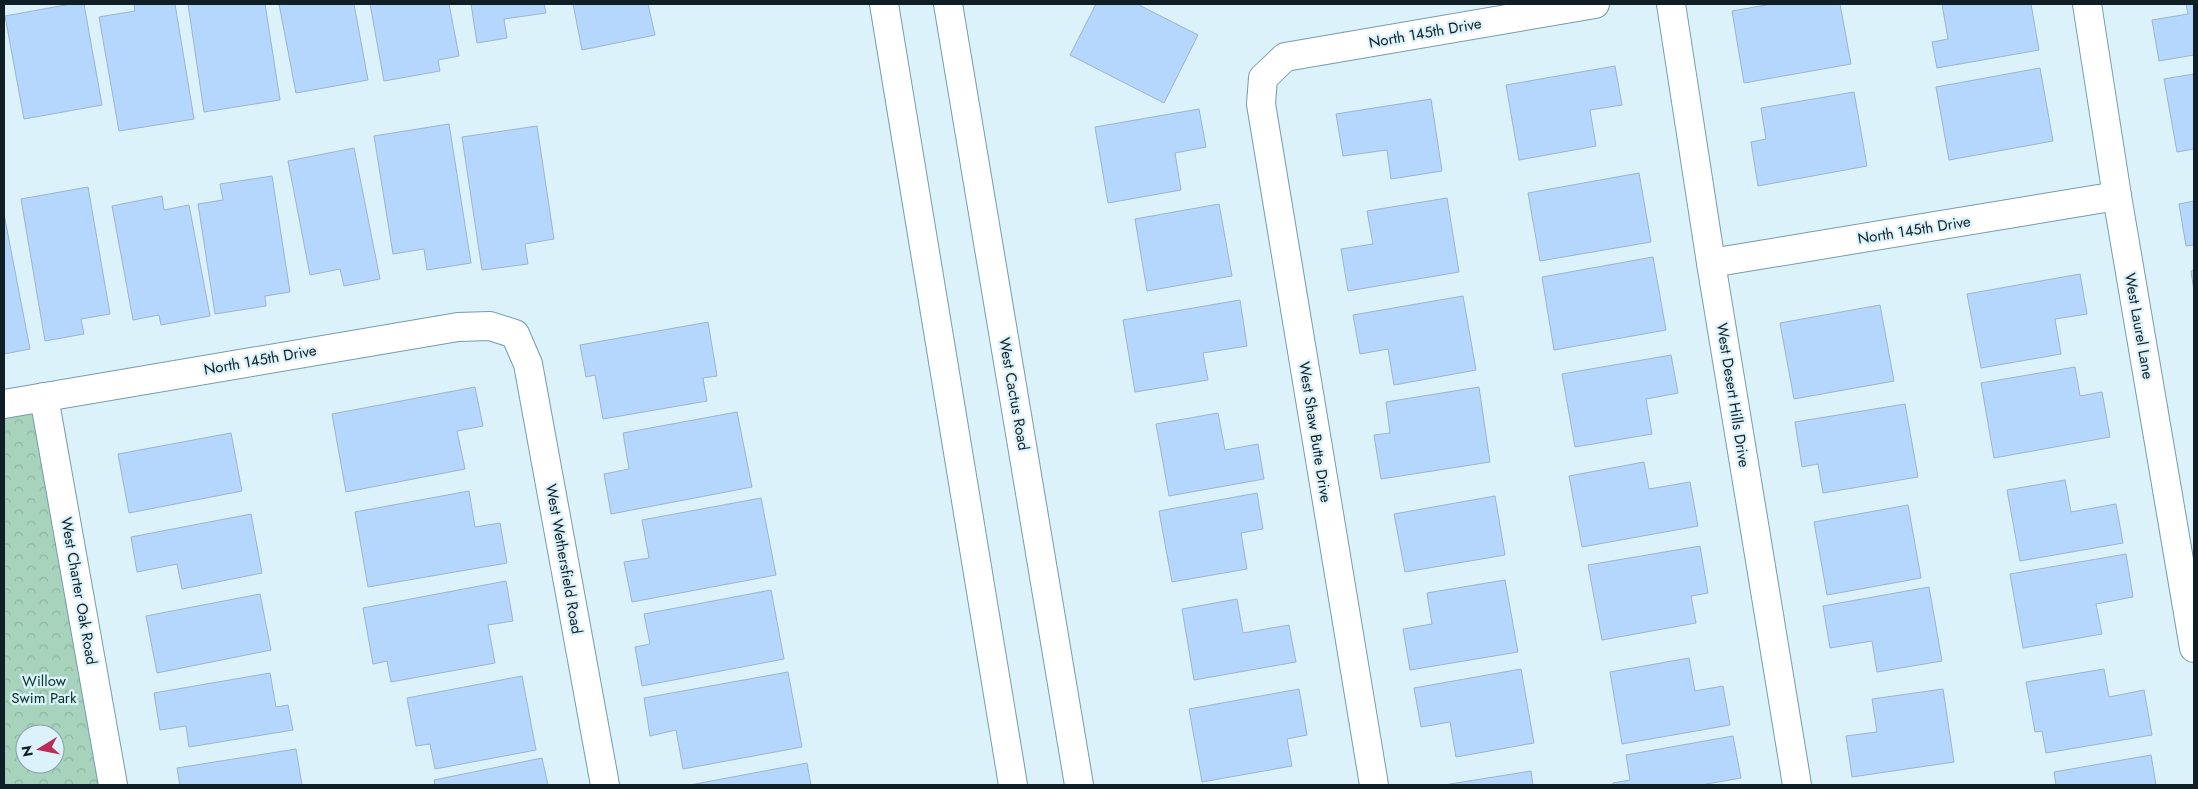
<svg xmlns="http://www.w3.org/2000/svg" width="2198" height="789" viewBox="0 0 2198 789" font-family="Jost,sans-serif">
	<style>
		.park { fill: url(#park-crowns); fill-rule: evenodd }
		.building { fill: #b5d7fd; stroke: #9cb4ce }
		.lines { fill: none; stroke-linecap: round; stroke-linejoin: round }
		.minor-casing { stroke: #769caa; stroke-width: 30 }
		.secondary-casing { stroke: #769caa; stroke-width: 30 }
		.minor { stroke: #fff; stroke-width: 28 }
		.secondary { stroke: #fff; stroke-width: 28 }
		.labels { text-anchor: middle; dominant-baseline: central; stroke-width: 4.5; stroke-linejoin: round; paint-order: stroke }
		.street-label { font-size: 15px; fill: #101f25; stroke: #dbf2fb }
		.park-label { font-size: 15px; fill: #053221; stroke: #dbf2fb }
	</style>
	<defs>
		<pattern id="park-crowns" width="20" height="18" patternUnits="userSpaceOnUse" patternTransform="scale(1.25)"><rect width="20" height="18" fill="#a7d3bd"/><path d="M2 6a3 3 0 1 1 6 0M12 15a3 3 0 1 1 6 0" fill="none" stroke="#8fb5a2"/></pattern>
	</defs>
	<rect width="100%" height="100%" fill="#dbf2fb"/>
	<path class="park" d="M35,413L101,785H4V419ZM25,734H55V764H25Z"/>
	<g class="building">
		<polygon points="71,4 84,4 102,105 24,119 5,16"/>
		<polygon points="134,4 175,4 194,119 119,131 99,17 135,11"/>
		<polygon points="188,4 265,4 280,100 204,112"/>
		<polygon points="279,4 354,4 368,80 296,93"/>
		<polygon points="370,4 449,4 459,56 438,60 440,71 384,81"/>
		<polygon points="471,4 544,4 546,13 504,19 507,38 477,43"/>
		<polygon points="573,4 648,4 655,35 582,50"/>
		<polygon points="1096,4 1137,4 1198,35 1164,103 1070,55"/>
		<polygon points="1772,4 1840,4 1851,64 1744,83 1732,11"/>
		<polygon points="1942,4 2031,4 2039,50 1937,68 1932,42 1948,39"/>
		<polygon points="2186,4 2194,4 2194,55 2159,61 2152,20 2188,14"/>
		<polygon points="1615,66 1622,105 1590,110 1596,146 1519,160 1506,85"/>
		<polygon points="2040,68 2053,141 1949,160 1936,87"/>
		<polygon points="2194,74 2194,149 2177,152 2164,79"/>
		<polygon points="1854,92 1867,166 1758,186 1751,142 1766,139 1761,108"/>
		<polygon points="1431,99 1442,171 1391,179 1387,150 1343,156 1336,114"/>
		<polygon points="1199,109 1206,147 1175,153 1181,190 1108,203 1095,127"/>
		<polygon points="449,124 471,263 427,270 424,249 393,254 374,136"/>
		<polygon points="537,126 554,239 525,244 528,264 482,270 462,137"/>
		<polygon points="354,148 380,279 344,286 340,269 310,275 288,161"/>
		<polygon points="1639,173 1651,242 1540,261 1528,193"/>
		<polygon points="272,176 290,292 265,296 266,306 215,314 198,204 223,200 220,184"/>
		<polygon points="88,187 110,314 81,319 84,334 45,341 21,199"/>
		<polygon points="162,196 164,210 189,205 210,316 161,325 159,315 133,320 112,206"/>
		<polygon points="1447,198 1459,272 1348,291 1341,249 1373,244 1367,211"/>
		<polygon points="2194,201 2194,245 2186,246 2179,204"/>
		<polygon points="1219,204 1232,276 1147,291 1135,219"/>
		<polygon points="4,214 30,349 4,354"/>
		<polygon points="1653,257 1666,330 1554,350 1542,277"/>
		<polygon points="2194,270 2194,291 2191,271"/>
		<polygon points="2080,274 2087,314 2055,319 2061,354 1981,368 1967,294"/>
		<polygon points="1463,296 1476,370 1394,385 1388,349 1360,354 1353,315"/>
		<polygon points="1240,300 1247,346 1203,353 1208,380 1135,392 1123,320"/>
		<polygon points="1880,305 1894,381 1794,399 1780,323"/>
		<polygon points="708,322 717,376 703,378 707,401 603,419 595,375 586,377 580,345"/>
		<polygon points="1671,355 1678,393 1646,399 1652,434 1575,447 1562,374"/>
		<polygon points="2075,367 2080,396 2102,392 2110,437 1994,458 1981,383"/>
		<polygon points="475,387 483,426 457,431 465,469 346,492 332,414"/>
		<polygon points="1479,387 1490,462 1381,479 1374,435 1390,433 1386,402"/>
		<polygon points="1905,404 1918,477 1823,493 1818,464 1802,467 1795,422"/>
		<polygon points="737,412 752,487 611,514 604,474 629,469 623,433"/>
		<polygon points="1218,413 1225,450 1258,444 1264,479 1169,496 1156,424"/>
		<polygon points="231,433 242,491 129,513 118,454"/>
		<polygon points="1644,462 1649,489 1690,482 1698,526 1582,547 1569,476"/>
		<polygon points="2065,480 2071,512 2116,504 2123,543 2020,561 2007,490"/>
		<polygon points="469,491 475,527 500,523 507,563 368,587 355,512"/>
		<polygon points="1257,493 1263,529 1241,533 1247,569 1172,582 1159,511"/>
		<polygon points="1495,496 1505,555 1405,572 1394,514"/>
		<polygon points="761,498 776,575 632,602 624,562 649,558 642,520"/>
		<polygon points="1908,505 1921,578 1827,595 1814,522"/>
		<polygon points="251,514 262,573 182,589 177,564 137,572 131,537"/>
		<polygon points="1700,546 1708,593 1691,596 1696,623 1602,640 1588,565"/>
		<polygon points="2126,554 2133,597 2096,604 2102,634 2023,648 2010,574"/>
		<polygon points="1505,580 1518,652 1410,670 1403,629 1432,624 1427,593"/>
		<polygon points="506,581 513,621 488,625 495,663 391,682 387,661 373,664 363,608"/>
		<polygon points="1929,587 1942,661 1877,672 1872,641 1830,648 1823,606"/>
		<polygon points="771,590 784,659 642,686 635,647 650,644 644,614"/>
		<polygon points="260,594 271,650 157,673 146,616"/>
		<polygon points="1237,599 1243,633 1289,625 1296,662 1194,680 1182,609"/>
		<polygon points="1689,658 1695,691 1723,686 1730,725 1622,744 1610,672"/>
		<polygon points="1521,669 1534,743 1456,757 1450,722 1421,727 1414,688"/>
		<polygon points="2104,669 2109,697 2144,690 2152,735 2046,753 2042,731 2035,732 2026,682"/>
		<polygon points="788,672 802,747 683,769 676,730 650,736 644,698"/>
		<polygon points="270,673 276,707 288,705 293,730 189,747 186,726 160,730 154,693"/>
		<polygon points="522,676 536,750 435,769 430,744 416,746 407,698"/>
		<polygon points="1299,689 1307,735 1287,739 1292,766 1202,782 1189,709"/>
		<polygon points="1943,689 1954,762 1852,777 1846,736 1877,732 1872,699"/>
		<polygon points="1733,736 1741,778 1701,785 1613,785 1613,783 1630,780 1626,755"/>
		<polygon points="296,749 302,785 180,785 177,768"/>
		<polygon points="2151,755 2156,785 2056,785 2054,772"/>
		<polygon points="542,758 548,785 435,785 434,780"/>
		<polygon points="807,763 811,785 690,785"/>
		<polygon points="1531,771 1533,785 1444,785"/>
	</g>
	<g class="lines">
		<defs>
			<g id="minor">
				<polyline points="1671,4 1711,263 1797,785"/>
				<polyline points="2087,4 2117,196 2194,648"/>
				<polyline points="1711,263 2117,196"/>
				<polyline points="44,397 113,785"/>
				<polyline points="4,404 458,327 490,326 515,334 528,364 605,785"/>
				<polyline points="1374,785 1261,104 1263,78 1285,57 1595,4"/>
			</g>
			<g id="secondary">
				<polyline points="884,4 1013,785"/>
				<polyline points="948,4 1079,785"/>
			</g>
		</defs>
		<use href="#minor" class="minor-casing"/>
		<use href="#secondary" class="secondary-casing"/>
		<use href="#minor" class="minor"/>
		<use href="#secondary" class="secondary"/>
	</g>
	<g class="labels">
		<g class="street-label">
			<text transform="translate(1425 33) rotate(-10)">North 145th Drive</text>
			<text transform="translate(1914 230) rotate(-9)">North 145th Drive</text>
			<text transform="translate(2139 326) rotate(80)">West Laurel Lane</text>
			<text transform="translate(260 360) rotate(-10)">North 145th Drive</text>
			<text transform="translate(1014 394) rotate(80)">West Cactus Road</text>
			<text transform="translate(1733 395) rotate(81)">West Desert Hills Drive</text>
			<text transform="translate(1315 432) rotate(81)">West Shaw Butte Drive</text>
			<text transform="translate(564 559) rotate(80)">West Wethersfield Road</text>
			<text transform="translate(79 591) rotate(80)">West Charter Oak Road</text>
		</g>
		<g class="park-label">
			<text x="44" y="681">Willow<tspan x="44" dy="17">Swim Park</tspan></text>
		</g>
	</g>
	<rect width="2198" height="789" fill="none" stroke="#101f25" stroke-width="10"/>
	<g transform="translate(40 749) rotate(260)"><circle r="24" fill="#dbf2fb" stroke="#8a9ea5"/>
	<path d="M0-4L9 19L0 12L-9 19Z" fill="#bb2c57"/>
	<text y="-8" font-size="14" font-weight="bold" text-anchor="middle" fill="#101f25">N</text>
	</g>
</svg>
